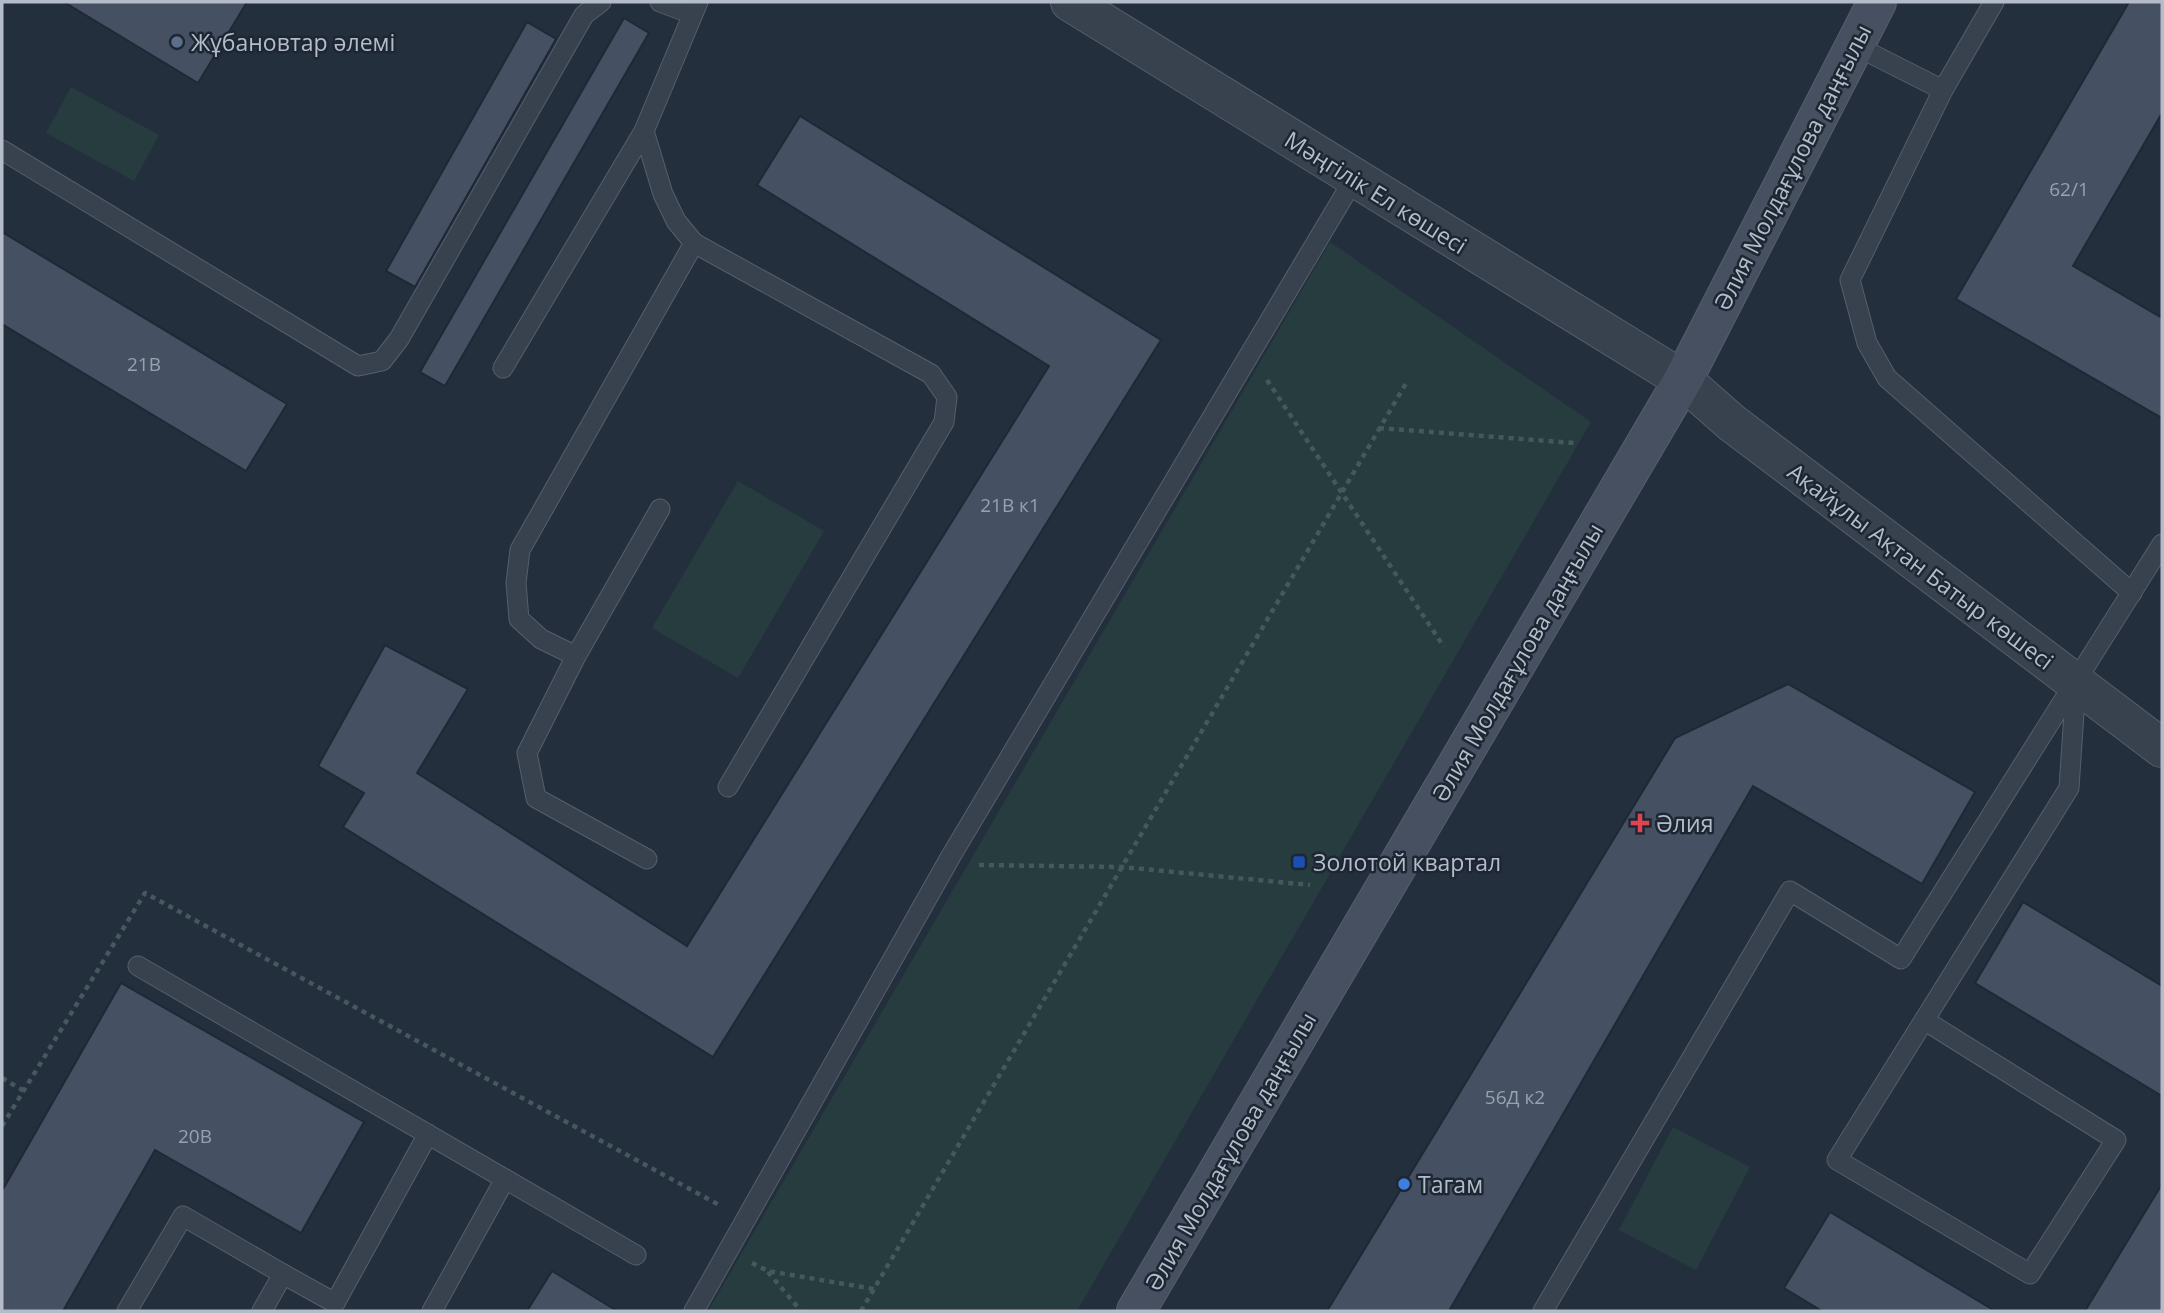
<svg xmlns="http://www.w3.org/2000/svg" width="2164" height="1313" viewBox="0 0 2164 1313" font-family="'Open Sans',sans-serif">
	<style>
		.green { fill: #263c3f }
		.building { fill: #455162; stroke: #1f2835; stroke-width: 2 }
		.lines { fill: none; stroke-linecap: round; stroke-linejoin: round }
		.service-casing { stroke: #565f6c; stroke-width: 21 }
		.minor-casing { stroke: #565f6c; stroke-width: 40 }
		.tertiary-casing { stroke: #565f6c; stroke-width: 40 }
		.secondary-casing { stroke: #565f6c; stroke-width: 40 }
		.path { stroke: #44595c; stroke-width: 4.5; stroke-dasharray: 5 5; stroke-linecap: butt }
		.service { stroke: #38414e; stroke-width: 19 }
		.minor { stroke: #38414e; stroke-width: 38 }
		.tertiary { stroke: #38414e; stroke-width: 38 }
		.secondary { stroke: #465061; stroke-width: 38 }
		.service-dot { fill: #5c6f8a; stroke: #1d2633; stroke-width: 2.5 }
		.health-dot { fill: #e0444e; stroke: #1d2633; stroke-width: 2.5 }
		.transit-dot { fill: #1a4fb4; stroke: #1d2633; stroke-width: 2.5 }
		.shop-dot { fill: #3f7fe0; stroke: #1d2633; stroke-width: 2.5 }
		.labels { text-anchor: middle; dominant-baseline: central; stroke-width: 5; stroke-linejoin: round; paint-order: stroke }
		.number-label { font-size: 19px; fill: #98a1af }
		.poi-label { font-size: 23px; fill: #b4bcc9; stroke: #1d2633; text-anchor: start }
		.street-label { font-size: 23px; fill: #b4bcc9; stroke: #1d2633 }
	</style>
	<rect width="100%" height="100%" fill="#242f3e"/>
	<g class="green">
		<polygon points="71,87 159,135 134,181 46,133"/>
		<polygon points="1330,242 1591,422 1077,1311 708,1311"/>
		<polygon points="738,481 824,531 738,678 652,628"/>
		<polygon points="1673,1127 1750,1167 1696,1270 1619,1230"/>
	</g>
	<g class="building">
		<polygon points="64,2 247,2 198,83"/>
		<polygon points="2129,2 2162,2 2162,113 2073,266 2162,318 2162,418 1956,299"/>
		<polygon points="624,18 649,33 445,386 420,372"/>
		<polygon points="527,22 556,39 415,287 386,271"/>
		<polygon points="800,116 1161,340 713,1057 343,827 364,793 318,766 385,645 468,689 417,773 687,946 1049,366 757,185"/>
		<polygon points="2,232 287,404 246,471 2,324"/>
		<polygon points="1788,684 1975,792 1922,884 1753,786 1449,1311 1327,1311 1675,738"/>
		<polygon points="2023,902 2162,986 2162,1096 1975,983"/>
		<polygon points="121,983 364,1122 301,1233 155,1150 63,1311 2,1311 2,1191"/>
		<polygon points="2162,1184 2162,1311 2085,1311"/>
		<polygon points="1830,1212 1995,1311 1822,1311 1784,1288"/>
		<polygon points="552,1271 617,1311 527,1311"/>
	</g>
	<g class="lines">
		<defs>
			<g id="service">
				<polyline points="660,2 692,14"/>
				<polyline points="1994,2 1943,90 1850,280 1867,343 1887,378 2132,593"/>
				<polyline points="1854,45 1943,90"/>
				<polyline points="2,150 358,366 382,361 399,339 584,15 601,2"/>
				<polyline points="694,243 931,374 947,397 944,422 728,787"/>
				<polyline points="503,368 644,131"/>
				<polyline points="576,656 660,509"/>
				<polyline points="647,859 536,798 527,753 576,656 541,639 519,619 516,583 520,550 694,243 676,221 663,194 644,131 698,2"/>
				<polyline points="138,966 636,1255"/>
				<polyline points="1924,1020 2116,1140 2030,1274 1837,1160 2069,788 2076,683"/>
				<polyline points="127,1311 183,1216 283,1274"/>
				<polyline points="262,1311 283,1274 335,1303 428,1134"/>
				<polyline points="432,1311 505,1179"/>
				<polyline points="694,1311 951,856 1354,179"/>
				<polyline points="1543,1311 1790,891 1901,959 2162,544"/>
			</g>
			<polyline id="minor" points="1683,380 1732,423 2162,748"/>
			<polyline id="tertiary" points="1070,2 1683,380"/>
			<polyline id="secondary" points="1136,1311 1683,380 1877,2"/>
		</defs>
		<use href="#service" class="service-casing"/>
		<use href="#minor" class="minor-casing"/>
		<use href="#tertiary" class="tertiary-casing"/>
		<use href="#secondary" class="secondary-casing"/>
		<g class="path">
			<polyline points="1267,380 1444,647"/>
			<polyline points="1379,428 1574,443"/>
			<polyline points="979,865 1122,867 1310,885"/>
			<polyline points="2,1078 24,1091"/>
			<polyline points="2,1126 145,893 721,1206"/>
			<polyline points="752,1263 768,1271 874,1289"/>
			<polyline points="768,1272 801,1311"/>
			<polyline points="861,1311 1408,380"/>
		</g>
		<use href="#service" class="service"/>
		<use href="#minor" class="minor"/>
		<use href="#tertiary" class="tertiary"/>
		<use href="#secondary" class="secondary"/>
	</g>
	<circle class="service-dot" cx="177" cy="42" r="7"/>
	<path class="health-dot" d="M1636.5 812.5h7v7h7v7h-7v7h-7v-7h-7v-7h7z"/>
	<rect class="transit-dot" x="1292" y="855" width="14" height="14" rx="3.5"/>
	<circle class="shop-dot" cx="1404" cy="1184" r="7"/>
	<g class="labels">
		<g class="number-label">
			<text x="2069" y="189">62/1</text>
			<text x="144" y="364">21В</text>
			<text x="1010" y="505">21В к1</text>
			<text x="1515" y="1097">56Д к2</text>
			<text x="195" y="1136">20В</text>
		</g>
		<g class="poi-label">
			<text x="191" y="42">Жұбановтар әлемі</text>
			<text x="1656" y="823">Әлия</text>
			<text x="1313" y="862">Золотой квартал</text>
			<text x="1418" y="1184">Тагам</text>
		</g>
		<g class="street-label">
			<text transform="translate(1792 167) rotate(-63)">Әлия Молдағұлова даңғылы</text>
			<text transform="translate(1376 192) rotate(32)">Мәңгілік Ел көшесі</text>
			<text transform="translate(1921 566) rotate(37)">Ақайұлы Ақтан Батыр көшесі</text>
			<text transform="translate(1517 662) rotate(-60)">Әлия Молдағұлова даңғылы</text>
			<text transform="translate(1230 1151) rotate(-60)">Әлия Молдағұлова даңғылы</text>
		</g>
	</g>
	<rect width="2164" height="1313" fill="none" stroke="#b4bcc9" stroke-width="7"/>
</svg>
